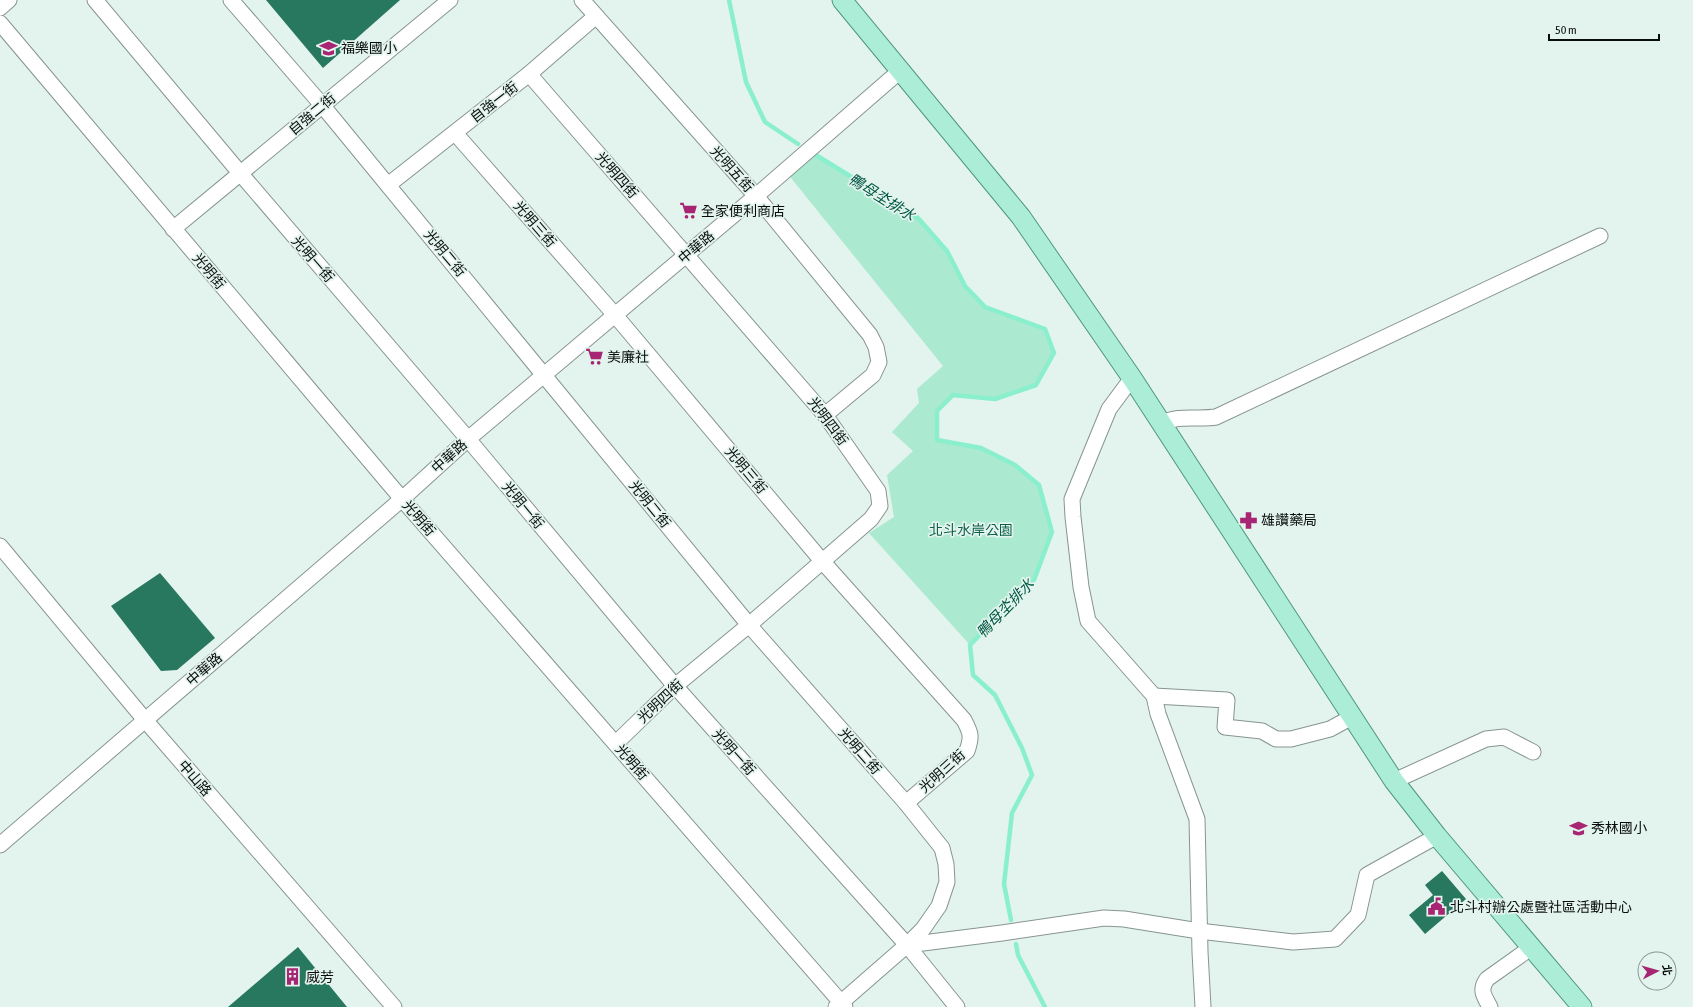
<svg xmlns="http://www.w3.org/2000/svg" width="1693" height="1007" viewBox="0 0 1693 1007" font-family="'Asap Condensed','Noto Sans TC',sans-serif">
	<style>
		.green { fill: #abe9d1 }
		.lines { fill: none; stroke-linecap: round; stroke-linejoin: round }
		.stream { stroke: #8aefcc; stroke-width: 4.5 }
		.building { fill: #28775f }
		.minor-casing { stroke: #87958f; stroke-width: 17 }
		.major-casing { stroke: #4f977f; stroke-width: 21 }
		.minor { stroke: #fff; stroke-width: 15 }
		.major { stroke: #acedd7; stroke-width: 19 }
		.labels { text-anchor: middle; dominant-baseline: central; stroke-width: 3.5; stroke-linejoin: round; paint-order: stroke }
		.poi-label { font-size: 14px; fill: #080d0b; stroke: #e3f3ed; text-anchor: start }
		.street-label { font-size: 14px; fill: #080d0b; stroke: #e3f3ed }
		.park-label { font-size: 14px; fill: #0d5f49; stroke: #e3f3ed }
		.water-label { font-size: 15px; font-style: italic; fill: #005843; stroke: #e3f3ed }
	</style>
	<rect width="100%" height="100%" fill="#e3f3ed"/>
	<polygon class="green" points="810,152 918,218 945,249 966,287 985,307 1045,329 1054,353 1035,385 995,399 953,395 937,411 937,440 981,448 1021,469 1039,485 1052,532 1034,580 970,645 869,533 894,517 887,475 913,451 892,432 919,403 917,389 943,366 787,173"/>
	<g class="lines">
		<g class="stream">
			<polyline points="729,0 746,82 765,122 798,144"/>
			<polyline points="811,152 918,218 947,251 965,286 985,307 1045,329 1054,353 1036,385 995,399 953,395 937,411 937,440 981,448 1015,465 1039,485 1052,532 1034,580 970,645 973,675 995,695 1022,748 1032,775 1012,813 1004,884 1011,920"/>
			<polyline points="1016,944 1018,955 1045,1007"/>
		</g>
	</g>
	<g class="building">
		<polygon points="266,0 400,0 323,68"/>
		<polygon points="160,573 215,638 177,670 161,671 111,606"/>
		<polygon points="1442,871 1466,899 1425,934 1409,915 1433,895 1425,885"/>
		<polygon points="298,947 347,1007 228,1007"/>
	</g>
	<g class="lines">
		<defs>
			<g id="minor">
				<polyline points="95,0 240,173 468,439 675,686 907,945 957,1007"/>
				<polyline points="231,0 322,105 749,625 906,803 942,848 946,864 947,882 939,906 923,929 907,945 836,1007"/>
				<polyline points="582,0 756,196 870,335 876,347 879,362 873,375 825,415"/>
				<polyline points="0,8 9,0"/>
				<polyline points="0,23 402,499 845,1007"/>
				<polyline points="529,74 825,415 878,491 880,506 871,519 749,625 675,686 616,743"/>
				<path d="M455,133L615,315L822,561L964,720C971,733 972,737 967,751L906,803"/>
				<polyline points="388,185 529,74 596,16"/>
				<polyline points="173,229 450,0"/>
				<polyline points="1132,378 1109,409 1072,499 1073,517 1081,587 1088,621 1154,696 1158,714 1197,819 1200,952 1203,1007"/>
				<path d="M1161,424C1178,414 1197,420 1216,417L1600,236"/>
				<polyline points="0,546 145,720 394,1007"/>
				<polyline points="1154,696 1227,700 1225,727 1262,731 1276,739 1291,739 1330,729 1352,717"/>
				<polyline points="1394,781 1486,739 1504,737 1533,752"/>
				<polyline points="0,845 402,499 468,439 756,196 901,70"/>
				<polyline points="907,945 1002,933 1104,918 1124,919 1199,931 1293,942 1335,939 1358,915 1367,875 1437,836"/>
				<path d="M1490,1007C1484,996 1479,990 1487,979L1532,947"/>
			</g>
			<polyline id="major" points="842,0 1021,217 1132,378 1394,781 1437,836 1582,1007"/>
		</defs>
		<use href="#minor" class="minor-casing"/>
		<use href="#major" class="major-casing"/>
		<use href="#minor" class="minor"/>
		<use href="#major" class="major"/>
	</g>
	<defs>
		<symbol id="school-bare" viewBox="-9 -9 18 18"><path d="M0-5L7-2L0 1L-7-2ZM-4 1L0 2.5L4 1V4Q0 6-4 4Z" fill="#a72573" stroke="#e3f3ed" stroke-width="2.5" paint-order="stroke"/></symbol>
		<symbol id="supermarket-bare" viewBox="-9 -9 18 18"><path d="M-6-5.5h2.5l.6 2H6L4.5 2H-2.5L-4.4-4H-6ZM-1.5 3.2a1.3 1.3 0 1 0 .1 0ZM3 3.2a1.3 1.3 0 1 0 .1 0Z" fill="#a72573" stroke="#e3f3ed" stroke-width="2.5" paint-order="stroke"/></symbol>
		<symbol id="pharmacy-bare" viewBox="-9 -9 18 18"><path d="M-2-6h4v4h4v4h-4v4h-4v-4h-4v-4h4Z" fill="#a72573" stroke="#e3f3ed" stroke-width="2.5" paint-order="stroke"/></symbol>
		<symbol id="civic-bare" viewBox="-9 -9 18 18"><path d="M-.6-6.5H3V-4.5H.6V-3L4-1V1h2V6H-6V1h2V-1L-.6-3ZM-1.2 2.5V6h2.4V2.5Z" fill="#a72573" stroke="#e3f3ed" stroke-width="2.5" paint-order="stroke"/></symbol>
		<symbol id="building-bare" viewBox="-9 -9 18 18"><path d="M-4-6H4V6H1V3H-1V6H-4ZM-2.5-4.3h1.7v1.8h-1.7ZM.8-4.3h1.7v1.8H.8ZM-2.5-1h1.7V.8h-1.7ZM.8-1h1.7V.8H.8Z" fill="#a72573" stroke="#e3f3ed" stroke-width="2.5" paint-order="stroke"/></symbol>
	</defs>
	<g fill-rule="evenodd">
		<use href="#school-bare" x="316" y="36" width="25" height="25"/>
		<use href="#supermarket-bare" x="676" y="198" width="25" height="25"/>
		<use href="#supermarket-bare" x="582" y="344" width="25" height="25"/>
		<use href="#pharmacy-bare" x="1236" y="508" width="25" height="25"/>
		<use href="#school-bare" x="1566" y="816" width="25" height="25"/>
		<use href="#civic-bare" x="1424" y="894" width="25" height="25"/>
		<use href="#building-bare" x="280" y="964" width="25" height="25"/>
	</g>
	<g class="labels">
		<g class="poi-label">
			<text x="341" y="48">福樂國小</text>
			<text x="701" y="211">全家便利商店</text>
			<text x="607" y="357">美廉社</text>
			<text x="1261" y="520">雄讚藥局</text>
			<text x="1591" y="828">秀林國小</text>
			<text x="1450" y="907">北斗村辦公處暨社區活動中心</text>
			<text x="306" y="977">威芳</text>
		</g>
		<g class="street-label">
			<text transform="translate(494 102) rotate(-38)">自強一街</text>
			<text transform="translate(312 114) rotate(-40)">自強二街</text>
			<text transform="translate(732 169) rotate(48)">光明五街</text>
			<text transform="translate(617 175) rotate(49)">光明四街</text>
			<text transform="translate(535 224) rotate(49)">光明三街</text>
			<text transform="translate(696 247) rotate(-40)">中華路</text>
			<text transform="translate(445 253) rotate(50)">光明二街</text>
			<text transform="translate(313 259) rotate(49)">光明一街</text>
			<text transform="translate(209 271) rotate(50)">光明街</text>
			<text transform="translate(828 421) rotate(53)">光明四街</text>
			<text transform="translate(449 456) rotate(-42)">中華路</text>
			<text transform="translate(746 470) rotate(50)">光明三街</text>
			<text transform="translate(650 504) rotate(51)">光明二街</text>
			<text transform="translate(523 505) rotate(50)">光明一街</text>
			<text transform="translate(419 518) rotate(49)">光明街</text>
			<text transform="translate(204 669) rotate(-41)">中華路</text>
			<text transform="translate(660 701) rotate(-43)">光明四街</text>
			<text transform="translate(860 751) rotate(49)">光明二街</text>
			<text transform="translate(734 752) rotate(48)">光明一街</text>
			<text transform="translate(632 762) rotate(49)">光明街</text>
			<text transform="translate(942 771) rotate(-42)">光明三街</text>
			<text transform="translate(195 778) rotate(49)">中山路</text>
		</g>
		<g class="park-label">
			<text x="971" y="530">北斗水岸公園</text>
		</g>
		<g class="water-label">
			<text transform="translate(882 197) rotate(32)">鴨母坔排水</text>
			<text transform="translate(1005 608) rotate(-46)">鴨母坔排水</text>
		</g>
	</g>
	<g transform="translate(1657 971) rotate(84)"><circle r="19" fill="#e3f3ed" stroke="#8b9793"/>
	<path d="M0-3L7 15L0 10L-7 15Z" fill="#a72573"/>
	<text y="-6" font-size="11" font-weight="bold" text-anchor="middle" fill="#080d0b">北</text>
	</g>
	<path d="M1549 34v6h110v-6" fill="none" stroke="#080d0b" stroke-width="2"/>
	<text x="1555" y="34" font-size="12" fill="#080d0b" stroke="#e3f3ed" stroke-width="3" paint-order="stroke">50 m</text>
</svg>
